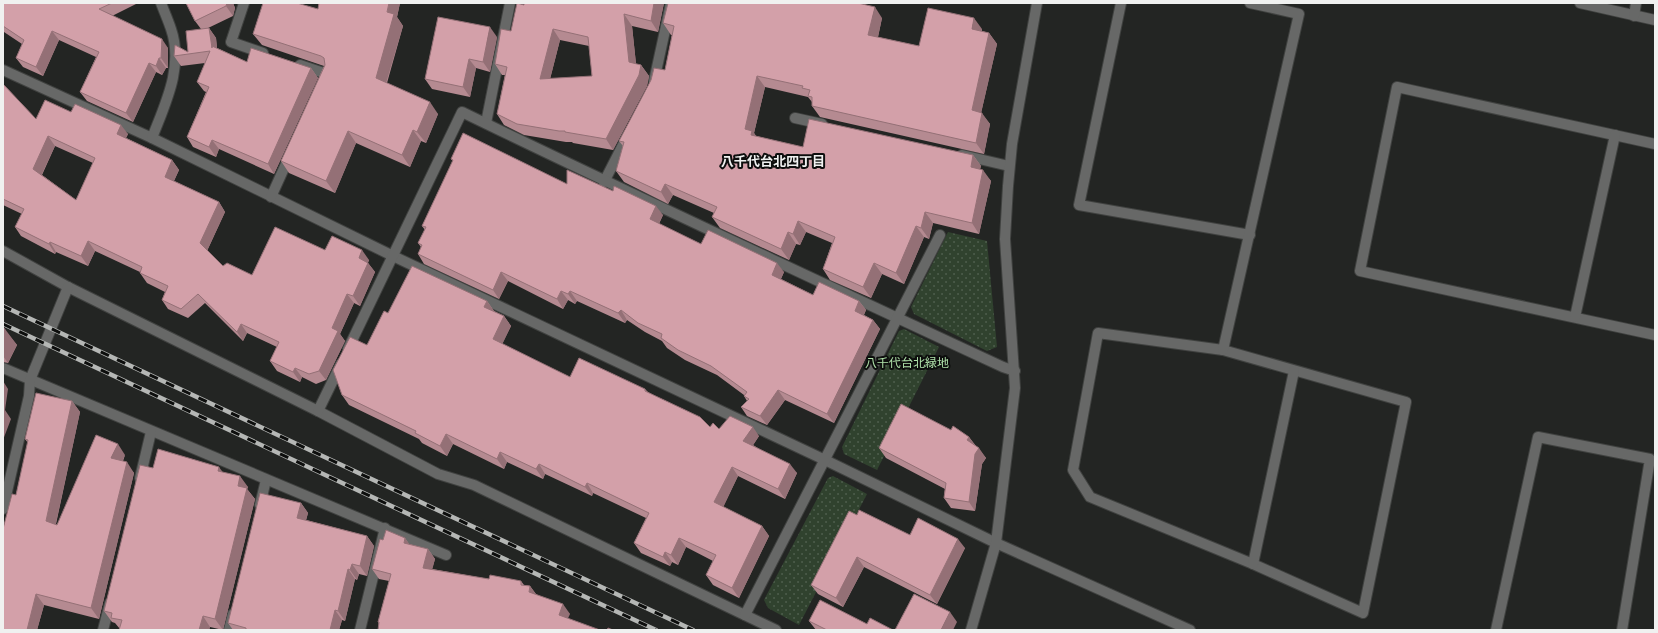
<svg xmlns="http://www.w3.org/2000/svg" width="1658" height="633" viewBox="0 0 1658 633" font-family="'Space Grotesk','Noto Sans JP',sans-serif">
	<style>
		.park { fill: url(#park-dots) }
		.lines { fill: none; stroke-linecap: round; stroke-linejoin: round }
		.minor-casing { stroke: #404240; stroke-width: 12 }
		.minor { stroke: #676867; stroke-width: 10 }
		.rail-casing { stroke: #b5b7b5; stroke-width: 4.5 }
		.rail { stroke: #0d0e0d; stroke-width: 3; stroke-dasharray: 9; stroke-linecap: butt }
		.wall { fill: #b58a91; fill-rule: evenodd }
		.shaded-wall { fill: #947076 }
		.building { fill: #d3a0a9; stroke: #947076; fill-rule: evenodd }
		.labels { text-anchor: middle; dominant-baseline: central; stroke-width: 4; stroke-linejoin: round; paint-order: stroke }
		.park-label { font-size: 12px; fill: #b0e2aa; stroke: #0d0e0d }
		.neighbourhood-label { font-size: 13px; font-weight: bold; fill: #f0f1f0; stroke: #0d0e0d }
	</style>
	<defs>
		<pattern id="park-dots" width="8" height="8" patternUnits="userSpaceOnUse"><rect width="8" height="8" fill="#30422e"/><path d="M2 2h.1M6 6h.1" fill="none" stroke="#4e5e4d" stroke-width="1.8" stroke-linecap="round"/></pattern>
	</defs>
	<rect width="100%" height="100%" fill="#232523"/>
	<g class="park">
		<polygon points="948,232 987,241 997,347 987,351 914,314 911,307"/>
		<polygon points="904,329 939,347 877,470 844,454 842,447 899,331"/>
		<polygon points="833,476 867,494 799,625 768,608 764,600 828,478"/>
	</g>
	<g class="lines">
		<defs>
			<g id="minor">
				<polyline points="244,3 231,42 263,53"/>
				<polyline points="1121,3 1079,205 1250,235"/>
				<polyline points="1580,3 1655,20"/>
				<polyline points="1634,16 1636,3"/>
				<polyline points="300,65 327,74 324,81"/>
				<polyline points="3,70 152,138 393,256 825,460 996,543 1190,630"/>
				<polyline points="654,81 671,3"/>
				<polyline points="795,118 822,124"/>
				<polyline points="486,123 510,3"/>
				<path d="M152,138C165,104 184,67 171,29C168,20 164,11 161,3"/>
				<polyline points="1655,144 1397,87 1360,271 1655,335"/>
				<polyline points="962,155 1009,166"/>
				<polyline points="604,182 628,135"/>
				<polyline points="271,197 290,155"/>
				<polyline points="3,251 68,287 318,411 438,474 474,485 776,630"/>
				<polyline points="1575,317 1615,135"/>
				<polygon points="1098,333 1223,350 1406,402 1363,613 1253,564 1090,497 1073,470"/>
				<path d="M348,349L462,112C641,199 822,283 1003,367L1015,371"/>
				<polyline points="1223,350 1299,14 1250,3"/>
				<polyline points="3,368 446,555"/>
				<polyline points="318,411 341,364"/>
				<polyline points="140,478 151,432"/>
				<polyline points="260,505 266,480"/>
				<polyline points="3,509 29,396 30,380 68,287"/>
				<polyline points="1253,564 1294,371"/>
				<polyline points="745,615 940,235"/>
				<polyline points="103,630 110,603"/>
				<polyline points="229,630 233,614"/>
				<polyline points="360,630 385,528"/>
				<polyline points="971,630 996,543 1015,388 1005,239 1008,186 1012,144 1037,3"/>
				<polyline points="1496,630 1538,437 1650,459 1622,630"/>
			</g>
		</defs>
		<use href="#minor" class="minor-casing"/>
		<use href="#minor" class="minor"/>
		<defs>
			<g id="rail">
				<polyline points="3,306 693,630"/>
				<polyline points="3,324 656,630"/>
			</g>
		</defs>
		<use href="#rail" class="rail-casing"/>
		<use href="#rail" class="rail"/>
	</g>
	<g class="wall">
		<polygon points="3,3 138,3 112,16 168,48 168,68 166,68 162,75 156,72 133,122 87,101 80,92 96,57 59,40 43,76 23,67 16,58 22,44 4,32 3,30"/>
		<polygon points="186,3 233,3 235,8 233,16 206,29 209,28 216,38 217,48 247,62 311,68 318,78 274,174 219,149 216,157 193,147 187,137 206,92 204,91 197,82 205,63 181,66 174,56 188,52 201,29 195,21"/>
		<polygon points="319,3 400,3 397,17 403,26 387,83 438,114 426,143 421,141 410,167 356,143 335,193 289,173 281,161 324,66 262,45 253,34 318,9"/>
		<path d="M664,3L658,32L632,26L636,64L641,65L649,76L647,86L613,150L573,143L572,142H566L524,135L504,125L497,114L505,75H502L495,64L524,5ZM560,40L589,46L592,76L550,79Z"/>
		<polygon points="882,18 878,37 919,46 982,29 982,31 989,33 997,44 981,113 990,124 984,154 820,117 812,106 812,102 808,97 765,87 754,133 756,136 803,147 973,155 981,166 980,169 991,181 979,234 933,223 929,239 924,237 904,284 882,274 871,298 830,280 823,269 832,243 806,232 800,245 796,244 789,260 720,228 712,217 714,213 673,195 668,204 624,182 616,171 623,146 619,141 665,70 672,35 671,35 663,23"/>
		<polygon points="497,37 490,72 476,68 470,97 432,89 425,79"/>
		<path d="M3,84L36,119L71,112L128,134L126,138L172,160L179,170L174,181L219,202L225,212L207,251L223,266L252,275L325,250L369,260L368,263L375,272L360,306L354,303L340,334L345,341L326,380L316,384L302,377L300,382L277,371L270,361L277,347L247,333L243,341L205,303L188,318L168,309L162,300L165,292L147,283L140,273V272L95,251L88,266L56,252L55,254L21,236L15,227L22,214L3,205ZM55,146L93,163L76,200L42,175Z"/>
		<polygon points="451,159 567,184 663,215 659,224 701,244 784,272 781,279 813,295 859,301 866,310 864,315 873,320 880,329 834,423 785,400 767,425 747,416 741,407 747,401 744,396 744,395 717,375 685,360 667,348 662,341 645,332 627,320 625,323 577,301 575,304 568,300 563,309 508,281 499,299 424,264 418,254 421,247 418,243 425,230 422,226 453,161"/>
		<polygon points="487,301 494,311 504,316 511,326 502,344 570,377 645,389 648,392 710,427 759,436 753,445 797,473 785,499 738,476 723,507 762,526 769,536 739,598 713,585 706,575 713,561 686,547 678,565 672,562 670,566 641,553 634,543 646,518 593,493 592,496 545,474 543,479 507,462 504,469 453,444 447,456 422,443 419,439 349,405 342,395 367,345 388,313"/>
		<polygon points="3,328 17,345 8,363 3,362"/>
		<polygon points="72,401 80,412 56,524 57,525 125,455 123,461 134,473 99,619 44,605 37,630 3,630 16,495 28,443 25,439"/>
		<polygon points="951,430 969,437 976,446 986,458 982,464 975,511 951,508 944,498 945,489 886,458 879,448"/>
		<polygon points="153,468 222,472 248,487 247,489 255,499 223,630 210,627 209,630 119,630 120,629 115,623 112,622 104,611"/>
		<polygon points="301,503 308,513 306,520 367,536 374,546 367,576 359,574 357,580 355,579 345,621 342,620 339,630 233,630 228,623"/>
		<polygon points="857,515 910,535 965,548 937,604 864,567 843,607 818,594 811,585"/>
		<polygon points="405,538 409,544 428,549 435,559 432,569 489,579 521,581 524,585 530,586 536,594 570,614 379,624 378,622 389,581 379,579 372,569 383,540"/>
		<polygon points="809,621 867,624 893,630 816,630"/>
	</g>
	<g class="shaded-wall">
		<polygon points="227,3 233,3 235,8 233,16 226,6"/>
		<polygon points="389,3 400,3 397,17 403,26 384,90 376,78"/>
		<polygon points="654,3 664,3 658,32 651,21"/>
		<polygon points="875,7 882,18 876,46 868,35"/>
		<polygon points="624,14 632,26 637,73 629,62"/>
		<polygon points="974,18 982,29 980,40 972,29"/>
		<polygon points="490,27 497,37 490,72 483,62"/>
		<polygon points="209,28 216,38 218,58 212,48"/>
		<polygon points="553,29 560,40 547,91 540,79"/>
		<polygon points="52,31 59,40 43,76 36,67"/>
		<polygon points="989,33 997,44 979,122 972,110"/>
		<polygon points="162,39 168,48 168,68 161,58"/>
		<polygon points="159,58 166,68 162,75 156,66"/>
		<polygon points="469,59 476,68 470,97 463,87"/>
		<polygon points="149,63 156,72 133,122 126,113"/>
		<polygon points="641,65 649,76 647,86 613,150 606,139"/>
		<polygon points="311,68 318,78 274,174 268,164"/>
		<polygon points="757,76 765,87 754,133 760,142 753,137 745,129"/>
		<polygon points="430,102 438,114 426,143 417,132"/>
		<polygon points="982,113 990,124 984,154 976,143"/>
		<polygon points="121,125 128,134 123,144 117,134"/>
		<polygon points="413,130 421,141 410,167 402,155"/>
		<polygon points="348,131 356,143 335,193 326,181"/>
		<polygon points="48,136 55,146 40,178 33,169"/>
		<polygon points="212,140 219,149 216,157 209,147"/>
		<polygon points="973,155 981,166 978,178 971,167"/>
		<polygon points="172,160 179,170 171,187 165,177"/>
		<polygon points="983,170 991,181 979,234 972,223"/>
		<polygon points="665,184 673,195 668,204 661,192"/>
		<polygon points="219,202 225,212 206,253 200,243"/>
		<polygon points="656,206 663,215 656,229 650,219"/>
		<polygon points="925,212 933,223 929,239 921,228"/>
		<polygon points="798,221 806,232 800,245 793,234"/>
		<polygon points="916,226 924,237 904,284 896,273"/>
		<polygon points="788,232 796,244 789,260 781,249"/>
		<polygon points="88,241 95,251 88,266 81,256"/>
		<polygon points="50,242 56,252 55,254 49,244"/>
		<polygon points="362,250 369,260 365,268 359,258"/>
		<polygon points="368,263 375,272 360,306 353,296"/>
		<polygon points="777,263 784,272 778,285 772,275"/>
		<polygon points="874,263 882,274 871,298 863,287"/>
		<polygon points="501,272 508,281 499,299 493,290"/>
		<polygon points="561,291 568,300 563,309 557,299"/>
		<polygon points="570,291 577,301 575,304 568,294"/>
		<polygon points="347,294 354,303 340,334 345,341 326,380 319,371 332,328"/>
		<polygon points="487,301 494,311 491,317 484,307"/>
		<polygon points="859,301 866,310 861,320 855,311"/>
		<polygon points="621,310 627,320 625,323 618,313"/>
		<polygon points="504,316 511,326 500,349 493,339"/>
		<polygon points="873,320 880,329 834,423 827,414"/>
		<polygon points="241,324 247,333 243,341 237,332"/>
		<polygon points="5,329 17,345 8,363 3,356 3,333"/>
		<polygon points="295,368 302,377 300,382 293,372"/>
		<polygon points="3,381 8,389 5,410 11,419 3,440"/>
		<polygon points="778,390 785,400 767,425 760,416"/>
		<polygon points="72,401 80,412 54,532 46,521"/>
		<polygon points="753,427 759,436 750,450 743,441"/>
		<polygon points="446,434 453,444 447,456 440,446"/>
		<polygon points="969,437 976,447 967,440"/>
		<polygon points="118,444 125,455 119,469 111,458"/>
		<polygon points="979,448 986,458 982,464 975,511 969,502 975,454"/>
		<polygon points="500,452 507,462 504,469 497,459"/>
		<polygon points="127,462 134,473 99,619 91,608"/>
		<polygon points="539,464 545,474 543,479 536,469"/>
		<polygon points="790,464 797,473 785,499 778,489"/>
		<polygon points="219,467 227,478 218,471"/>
		<polygon points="732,467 738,476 721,512 714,502"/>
		<polygon points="240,476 248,487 247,489 255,499 223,630 215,619 238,486"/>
		<polygon points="587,483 593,493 592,496 585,487"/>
		<polygon points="301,503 308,513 304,528 297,518"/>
		<polygon points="762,526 769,536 739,598 732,588"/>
		<polygon points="367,536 374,546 367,576 360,566"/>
		<polygon points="405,538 412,548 404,543"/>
		<polygon points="679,538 686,547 678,565 671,555"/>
		<polygon points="958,539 965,548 937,604 930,595"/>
		<polygon points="428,549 435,559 430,578 423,568"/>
		<polygon points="665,552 672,562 670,566 663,557"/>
		<polygon points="857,557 864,567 843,607 836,598"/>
		<polygon points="352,564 359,574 357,580 350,570"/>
		<polygon points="348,569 355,579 345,621 338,611"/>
		<polygon points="530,586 537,596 529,592"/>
		<polygon points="36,594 44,605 37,630 27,630"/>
		<polygon points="563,604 570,614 565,625 559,615"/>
		<polygon points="335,610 342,620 339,630 330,630"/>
		<polygon points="950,612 957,622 953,630 941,630"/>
		<polygon points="203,616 210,627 209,630 199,630"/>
	</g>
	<g class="building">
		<polygon points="3,3 112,3 99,9 162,39 161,58 159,58 156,66 149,63 126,113 80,92 99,52 52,31 36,67 16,58 24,40 3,26"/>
		<polygon points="186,3 227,3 226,6 195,21"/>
		<polygon points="263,3 297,3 318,9 319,3 389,3 387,12 394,14 376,78 430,102 417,132 413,130 402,155 348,131 326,181 281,161 325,65 324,58 321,56 253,34"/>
		<path d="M517,3L524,5V3H654L651,21L624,14L629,62L641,65L639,75L606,139L565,132V131H559L517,124L497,114L507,67L495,64L501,29L511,31ZM553,29L588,37L592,76L540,79Z"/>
		<polygon points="668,3 858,3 875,7 868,35 919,46 928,8 974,18 972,29 989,33 972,110 982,113 976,143 812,106 812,97 808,96 810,90 802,88 803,86 757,76 745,129 752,131 751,135 803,147 809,119 973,155 971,167 983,170 972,223 925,212 921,228 916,226 896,273 874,263 863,287 823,269 835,237 798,221 793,234 788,232 781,249 712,217 717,207 665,184 661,192 616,171 624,142 619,141 651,80 654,68 665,70 674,26 663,23"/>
		<polygon points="438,17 490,27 483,62 469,59 463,87 425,79"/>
		<polygon points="209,28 212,48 212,46 247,62 251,48 311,68 268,164 212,140 209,147 187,137 209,87 197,82 210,51 174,56 175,45 188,52 186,31"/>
		<path d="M3,84L36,119L45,100L71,112L75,104L121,125L117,134L172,160L165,177L219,202L200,243L223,266L227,263L252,275L275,227L325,250L332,236L362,250L359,258L368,263L353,296L347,294L332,328L338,331L319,371L309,374L295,368L293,372L270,361L279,342L241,324L237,332L198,294L181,309L162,300L168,286L140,273L142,267L88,241L81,256L50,242L49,244L15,227L24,209L3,199ZM48,136L95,158L76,200L33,169Z"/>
		<polygon points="463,133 567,184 567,170 613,191 614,186 656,206 650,219 701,244 708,230 777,263 772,275 813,295 819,282 859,301 855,311 873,320 827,414 778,390 760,416 741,407 749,399 744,396 747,392 711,366 678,350 661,338 662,334 638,323 621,310 618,313 570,291 568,294 561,291 557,299 501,272 493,290 418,254 422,245 418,243 426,227 422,226 453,160 451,159"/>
		<polygon points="412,266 487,301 484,307 504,316 493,339 570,377 579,358 645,389 645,391 700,417 710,427 713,423 719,429 730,416 753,427 743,441 790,464 778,489 732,467 714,502 762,526 732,588 706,575 716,555 679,538 671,555 665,552 663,557 634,543 649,513 587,483 585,487 539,464 536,469 500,452 497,459 446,434 440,446 415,433 416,431 342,395 333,370 350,337 367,345 384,311 388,313"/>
		<polygon points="3,328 5,329 3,333"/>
		<polygon points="36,393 72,401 46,521 57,525 96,435 118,444 111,458 127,462 91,608 36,594 27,630 3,630 3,529 12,494 16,495 28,440 25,439"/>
		<polygon points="901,404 951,430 953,426 969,437 967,440 979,448 975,454 969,502 944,498 946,483 879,448"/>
		<polygon points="158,449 219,467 218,471 240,476 238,486 247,488 215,619 203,616 199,630 119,630 122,620 111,618 112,613 104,611 140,465 153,468"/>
		<polygon points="260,493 301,503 297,518 367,536 360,566 352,564 350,570 348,569 338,611 335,610 330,630 246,630 246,628 228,623"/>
		<polygon points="859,510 910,535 918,518 958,539 930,595 857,557 836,598 811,585 849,511 857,515"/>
		<polygon points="386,530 405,538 404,543 428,549 423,568 489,579 490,575 521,581 521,585 530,586 529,592 563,604 559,615 600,630 378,630 379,622 378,622 391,574 372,569 380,539 383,540"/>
		<polygon points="914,594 950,612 941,630 895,630"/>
		<polygon points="820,600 867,624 870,618 893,630 827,630 809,621"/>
		<polygon points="608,628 613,630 607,630"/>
	</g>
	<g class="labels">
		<g class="park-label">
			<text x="907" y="363">八千代台北緑地</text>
		</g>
		<g class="neighbourhood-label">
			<text x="773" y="161">八千代台北四丁目</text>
		</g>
	</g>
	<rect width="1658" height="633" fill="none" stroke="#f0f1f0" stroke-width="8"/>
</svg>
